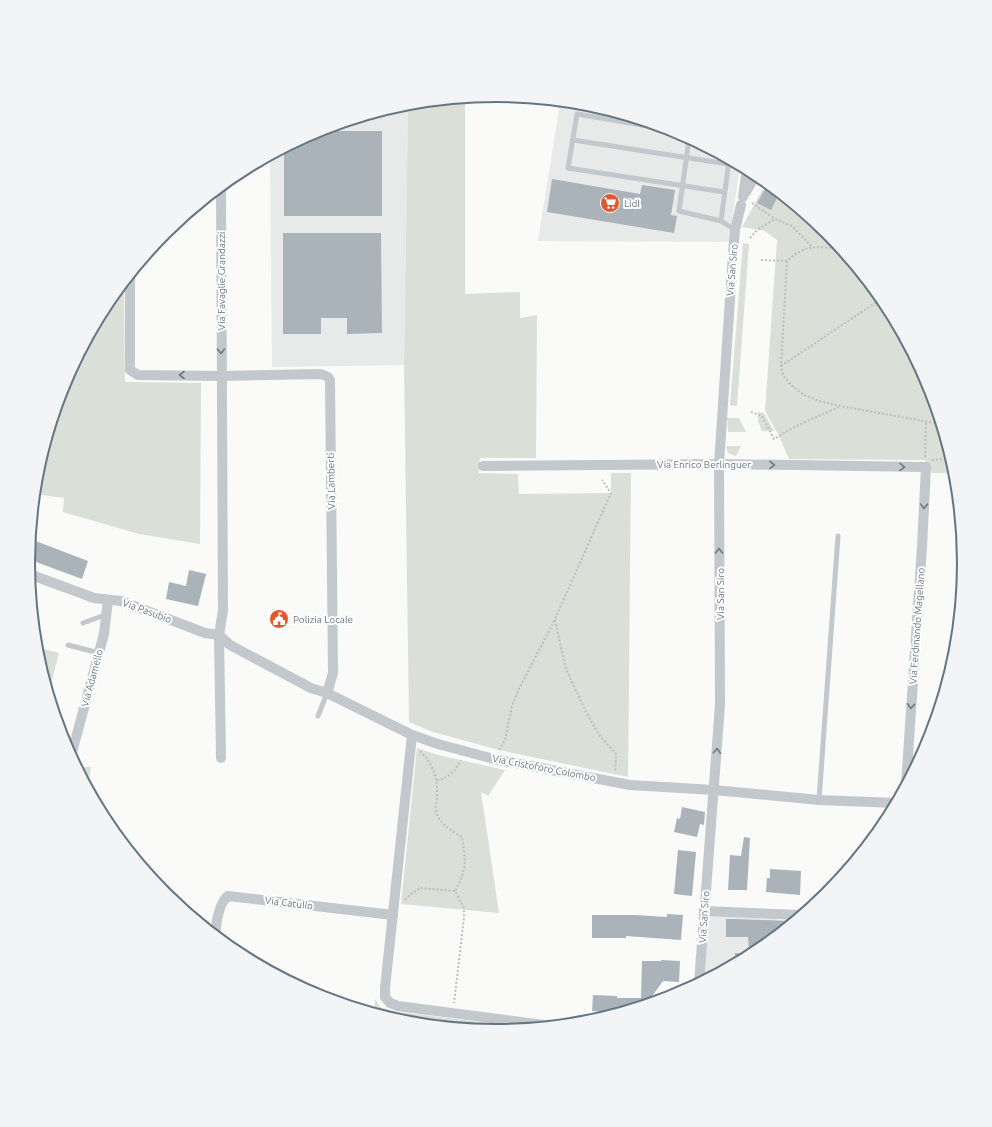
<svg xmlns="http://www.w3.org/2000/svg" width="992" height="1127" viewBox="0 0 992 1127" font-family="Ubuntu,sans-serif">
	<style>
		.built { fill: #e8e9e9 }
		.green { fill: #dadfd7 }
		.building { fill: #aab3b9 }
		.lines { fill: none; stroke-linecap: round; stroke-linejoin: round }
		.path { stroke: #bbbfc2; stroke-width: 2; stroke-dasharray: 2 2; stroke-linecap: butt }
		.lane { stroke: #c3c8cc; stroke-width: 5 }
		.street { stroke: #c3c8cc; stroke-width: 10 }
		.oneway { stroke: #6a7a87 }
		.labels { text-anchor: middle; dominant-baseline: central; stroke-width: 4; stroke-linejoin: round; paint-order: stroke }
		.poi-label { font-size: 10px; fill: #657683; stroke: #fff; text-anchor: start }
		.street-label { font-size: 10px; fill: #657683; stroke: #fff }
		.rim { fill: none; stroke: #657683; stroke-width: 2 }
	</style>
	<rect width="100%" height="100%" fill="#fafaf8"/>
	<g class="built">
		<polygon points="560,103 613,112 675,131 740,166 729,242 538,241"/>
		<polygon points="405,104 408,104 404,365 272,367 270,156 317,131"/>
		<polygon points="707,915 777,918 778,934 756,953 702,981"/>
	</g>
	<g class="green">
		<polygon points="465,99 465,294 520,292 520,318 537,315 536,458 480,458 479,473 518,474 519,494 611,493 611,473 631,473 628,777 499,750 433,732 409,722 404,365 408,104"/>
		<polygon points="766,183 827,233 885,304 928,385 955,473 932,473 925,460 789,459 779,436 765,411 777,240 765,231 742,227"/>
		<polygon points="743,243 749,244 737,406 730,405"/>
		<polygon points="124,282 125,382 201,383 200,544 139,534 63,512 64,498 35,494 37,472 64,384 107,303"/>
		<polygon points="758,412 764,413 774,431 762,431 758,421"/>
		<polygon points="727,418 739,418 746,432 728,432"/>
		<polygon points="726,446 741,446 736,456 728,453"/>
		<polygon points="36,647 59,653 51,684 45,682 37,655"/>
		<polygon points="417,748 438,755 505,770 488,796 481,792 499,913 401,904"/>
		<polygon points="77,767 91,767 88,788"/>
		<polygon points="375,999 380,1007 391,1011 528,1028 496,1031 404,1022 374,1013"/>
	</g>
	<g class="building">
		<polygon points="318,131 382,131 382,216 284,216 284,149"/>
		<polygon points="552,179 640,194 642,185 675,190 671,215 677,216 674,233 547,212"/>
		<polygon points="765,189 778,196 771,210 757,203"/>
		<polygon points="283,233 381,233 382,333 347,334 347,318 321,318 321,334 283,334"/>
		<polygon points="33,540 88,561 82,579 28,559 30,548"/>
		<polygon points="189,570 206,574 198,606 166,599 169,582 186,586"/>
		<polygon points="682,807 705,812 704,825 700,824 697,837 674,832 677,818 680,819"/>
		<polygon points="744,837 750,838 747,890 728,890 730,855 741,856"/>
		<polygon points="678,850 696,852 692,896 674,894"/>
		<polygon points="770,869 801,871 800,895 766,892 767,878 770,878"/>
		<polygon points="667,914 683,915 681,940 626,936 626,938 592,938 592,915 635,915 667,917"/>
		<polygon points="726,919 733,919 794,921 786,928 778,927 778,935 756,953 735,964 735,953 749,953 748,937 726,937"/>
		<polygon points="661,960 680,961 679,982 663,981 650,999 660,999 660,1000 621,1012 592,1011 593,995 617,996 617,998 641,998 642,961 661,961"/>
	</g>
	<g class="lines">
		<g class="path">
			<polyline points="752,203 775,219"/>
			<polyline points="750,238 757,230 775,219 792,226 812,247"/>
			<path d="M761,260L787,261C807,243 816,247 841,249"/>
			<polyline points="787,261 781,366 783,375 791,385 804,395 819,401 840,406 940,424"/>
			<polyline points="781,366 881,299"/>
			<polyline points="751,412 762,416 774,439 794,427 839,407"/>
			<polyline points="925,457 926,422"/>
			<polyline points="932,460 951,459"/>
			<polyline points="555,620 566,669 586,712 600,736 616,754 615,772"/>
			<polyline points="499,750 505,740 512,706 519,689 555,619 611,493 602,480"/>
			<path d="M420,751C433,764 438,777 437,796C437,800 435,807 436,811C439,824 452,831 462,837C466,863 467,868 455,891"/>
			<path d="M437,781C451,776 454,772 461,760"/>
			<polyline points="405,900 411,894 420,888 455,891 464,908 464,917 454,1003"/>
			<polyline points="383,1011 386,1017"/>
			<polyline points="454,1023 457,1028"/>
		</g>
		<g class="lane">
			<polyline points="671,130 577,114 568,168 724,192"/>
			<polyline points="689,139 679,211 721,221"/>
			<polyline points="573,140 728,164"/>
			<polyline points="729,160 721,221 735,230"/>
			<polyline points="83,623 105,615"/>
			<polyline points="68,645 99,653"/>
			<polyline points="318,716 327,693"/>
			<polyline points="819,800 838,536"/>
		</g>
		<g class="street">
			<polyline points="746,192 756,174"/>
			<polyline points="743,197 747,169"/>
			<polyline points="130,276 130,370 138,375 221,376 321,374 328,377 330,380 333,673 327,693"/>
			<polyline points="483,466 719,464 926,467 922,547 906,785"/>
			<polyline points="29,574 94,598 121,601 205,633 219,635"/>
			<polyline points="219,635 230,645 311,688 327,693 412,735 438,744 494,759 630,785 714,790 819,800 896,803"/>
			<polyline points="412,735 385,988 385,997 390,1003 398,1006 552,1026"/>
			<polyline points="71,756 104,634 108,600"/>
			<polyline points="221,758 219,635 223,610 221,186"/>
			<polyline points="704,911 801,915"/>
			<path d="M215,935C216,925 219,902 228,896L393,915"/>
			<polyline points="699,983 720,705 719,464 733,254 735,230 741,205"/>
		</g>
	</g>
	<defs><path id="oneway-chevron" d="M-2-3.5L2.5 0L-2 3.5" fill="none" stroke-width="1.6" stroke-linecap="round" stroke-linejoin="round"/></defs>
	<g class="oneway">
		<use href="#oneway-chevron" transform="translate(221 351) rotate(90)"/>
		<use href="#oneway-chevron" transform="translate(182 375) rotate(-180)"/>
		<use href="#oneway-chevron" transform="translate(772 465) rotate(1)"/>
		<use href="#oneway-chevron" transform="translate(902 467) rotate(1)"/>
		<use href="#oneway-chevron" transform="translate(924 506) rotate(92)"/>
		<use href="#oneway-chevron" transform="translate(719 551) rotate(-90)"/>
		<use href="#oneway-chevron" transform="translate(911 706) rotate(94)"/>
		<use href="#oneway-chevron" transform="translate(717 751) rotate(-86)"/>
	</g>
	<defs>
		<symbol id="supermarket-disc" viewBox="-11 -11 22 22"><circle r="9.5" fill="#e4572e" stroke="#fff"/><path d="M-6-5.5h2.5l.6 2H6L4.5 2H-2.5L-4.4-4H-6ZM-1.5 3.2a1.3 1.3 0 1 0 .1 0ZM3 3.2a1.3 1.3 0 1 0 .1 0Z" fill="#fff"/></symbol>
		<symbol id="civic-disc" viewBox="-11 -11 22 22"><circle r="9.5" fill="#e4572e" stroke="#fff"/><path d="M-.6-6.5H3V-4.5H.6V-3L4-1V1h2V6H-6V1h2V-1L-.6-3ZM-1.2 2.5V6h2.4V2.5Z" fill="#fff"/></symbol>
	</defs>
	<g fill-rule="evenodd">
		<use href="#supermarket-disc" x="599" y="192" width="22" height="22"/>
		<use href="#civic-disc" x="268" y="608" width="22" height="22"/>
	</g>
	<g class="labels">
		<g class="poi-label">
			<text x="624" y="203">Lidl</text>
			<text x="293" y="619">Polizia Locale</text>
		</g>
		<g class="street-label">
			<text transform="translate(732 270) rotate(-85)">Via San Siro</text>
			<text transform="translate(221 281) rotate(-90)">Via Favaglie Grandazzi</text>
			<text x="704" y="464">Via Enrico Berlinguer</text>
			<text transform="translate(331 481) rotate(-91)">Via Lamberti</text>
			<text transform="translate(720 594) rotate(-90)">Via San Siro</text>
			<text transform="translate(147 611) rotate(20)">Via Pasubio</text>
			<text transform="translate(917 626) rotate(-86)">Via Ferdinando Magellano</text>
			<text transform="translate(92 678) rotate(-75)">Via Adamello</text>
			<text transform="translate(544 768) rotate(11)">Via Cristoforo Colombo</text>
			<text transform="translate(289 903) rotate(7)">Via Catullo</text>
			<text transform="translate(704 917) rotate(-86)">Via San Siro</text>
		</g>
	</g>
	<path d="M0 0H992V1127H0ZM35 563a461 461 0 1 1 922 0a461 461 0 1 1-922 0Z" fill="#f3f4f5" fill-rule="evenodd"/>
	<path class="rim" d="M35 563a461 461 0 1 1 922 0a461 461 0 1 1-922 0Z"/>
</svg>
